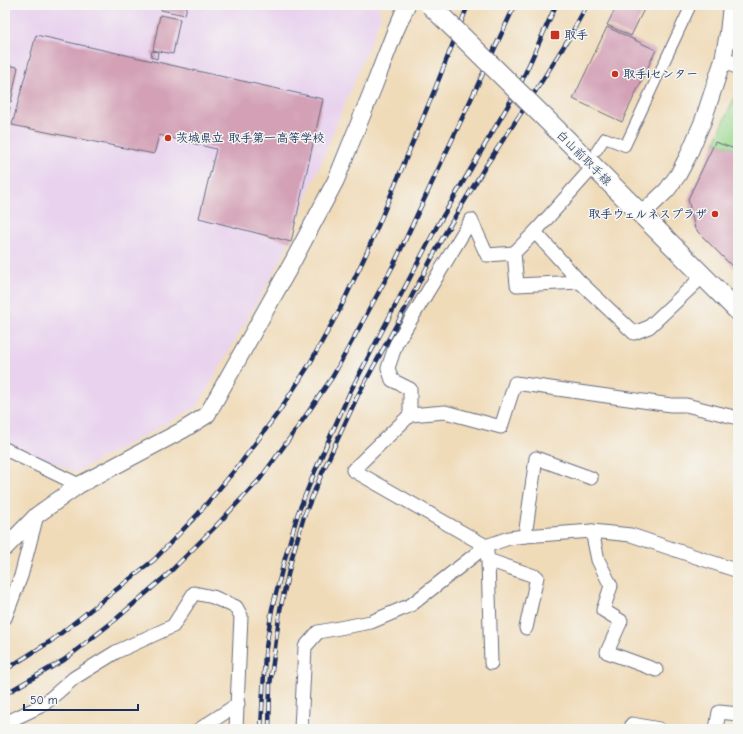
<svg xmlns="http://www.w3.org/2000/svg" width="743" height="734" viewBox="0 0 743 734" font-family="'Comic Neue','Klee One',sans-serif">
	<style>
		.built { fill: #e8d2ee }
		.green { fill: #99d78c; stroke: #5a8375 }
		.building { fill: #d3a0b6 }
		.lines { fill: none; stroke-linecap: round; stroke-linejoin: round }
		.pedestrian-casing { stroke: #666b7e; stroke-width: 12 }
		.minor-casing { stroke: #666b7e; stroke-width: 15 }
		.tertiary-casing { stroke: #666b7e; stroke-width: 18 }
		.secondary-casing { stroke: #666b7e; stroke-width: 21 }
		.pedestrian { stroke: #fff; stroke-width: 10 }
		.minor { stroke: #fff; stroke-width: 13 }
		.tertiary { stroke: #fff; stroke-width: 16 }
		.secondary { stroke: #fff; stroke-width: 19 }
		.rail-casing { stroke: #1b2f5e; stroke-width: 4.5 }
		.rail { stroke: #f6f6f2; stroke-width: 3; stroke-dasharray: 9; stroke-linecap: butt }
		.secondary-bridge-casing { stroke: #666b7e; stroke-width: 21; stroke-linecap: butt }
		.secondary-bridge { stroke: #fff; stroke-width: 19 }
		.poi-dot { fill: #c8321e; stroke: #f6f6f2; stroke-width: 1.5 }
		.labels { text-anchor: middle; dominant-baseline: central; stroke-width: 3; stroke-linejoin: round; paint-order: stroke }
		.poi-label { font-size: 12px; font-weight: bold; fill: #1b2f5e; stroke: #f6f6f2; text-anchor: start }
		.street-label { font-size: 12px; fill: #1b2f5e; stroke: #f6f6f2 }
	</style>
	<rect width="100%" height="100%" fill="#f6f6f2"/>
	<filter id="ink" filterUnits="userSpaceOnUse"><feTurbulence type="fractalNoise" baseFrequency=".025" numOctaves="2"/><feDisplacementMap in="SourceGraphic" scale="8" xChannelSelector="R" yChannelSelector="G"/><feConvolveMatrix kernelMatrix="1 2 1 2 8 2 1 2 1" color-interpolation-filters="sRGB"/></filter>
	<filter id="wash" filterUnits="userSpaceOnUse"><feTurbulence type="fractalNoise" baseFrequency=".012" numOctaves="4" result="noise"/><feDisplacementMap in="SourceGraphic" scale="16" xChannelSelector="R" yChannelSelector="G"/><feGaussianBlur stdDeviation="0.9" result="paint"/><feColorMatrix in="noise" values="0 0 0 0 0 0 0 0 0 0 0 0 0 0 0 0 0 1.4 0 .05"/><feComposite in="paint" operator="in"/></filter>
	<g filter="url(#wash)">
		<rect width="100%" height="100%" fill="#f0dbb9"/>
		<polygon class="built" points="5,5 379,5 381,16 281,260 197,407 76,472 5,442"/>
		<polygon class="green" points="738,94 738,150 715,142 735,96"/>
		<g id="blocks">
			<g class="building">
				<polygon points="162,5 187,5 185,15 161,10"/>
				<polygon points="617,5 646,5 631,36 607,25"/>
				<polygon points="160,15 180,19 173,54 153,50"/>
				<polygon points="607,27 656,50 622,122 573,99"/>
				<polygon points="36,35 323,99 291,242 199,218 216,149 159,135 154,154 12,125"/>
				<polygon points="152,51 158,52 157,59 151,57"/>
				<polygon points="5,65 18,67 11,102 5,101"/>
				<polygon points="5,106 10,107 6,129 5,129"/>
				<polygon points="715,142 738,150 738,272 695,229 688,199"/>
			</g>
		</g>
	</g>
	<g filter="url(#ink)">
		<use href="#blocks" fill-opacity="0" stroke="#666b7e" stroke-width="1"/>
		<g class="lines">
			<defs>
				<polyline id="pedestrian" points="597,150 605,138 625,146 691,5"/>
				<g id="minor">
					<polyline points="593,167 535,232 514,253 517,285 580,282 634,333 649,327 703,276"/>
					<polyline points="535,232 580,282"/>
					<polyline points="410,415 410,389 392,380 388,368 396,344 471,220 487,255 514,253"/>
					<polyline points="5,449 79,485"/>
					<polyline points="592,531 598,560 611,586 603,610 621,621 607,652 656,670"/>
					<polyline points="525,536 536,458 591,478"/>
					<polyline points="488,560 491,663"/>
					<polyline points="5,618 21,576 37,515"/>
					<polyline points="526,628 537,577 488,560 486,546 353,470 410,415 445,412 501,427 515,383 671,405 686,405 738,418"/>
					<polyline points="5,723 43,705 74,678 116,652 173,626 194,593 213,597 236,607 241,616 236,729"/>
					<polyline points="632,724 659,729"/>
					<polyline points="200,729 238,704"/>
					<polyline points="301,729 305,647 318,632 371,622 411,605 486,546 509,538 525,536 592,531 631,535 738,571"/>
					<polyline points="716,729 719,712 738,714"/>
				</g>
				<g id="tertiary">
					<polyline points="723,60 738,66"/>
					<polyline points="641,215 667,190 678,175 688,156 703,121 723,60 728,33 731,5"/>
					<polyline points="5,548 37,515 79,485 183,430 207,415 292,263 336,180 374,86 394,34 407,5"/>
				</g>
				<polyline id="secondary" points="546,119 738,311"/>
			</defs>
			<use href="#pedestrian" class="pedestrian-casing"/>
			<use href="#minor" class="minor-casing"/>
			<use href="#tertiary" class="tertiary-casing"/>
			<use href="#secondary" class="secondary-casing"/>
			<use href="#pedestrian" class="pedestrian"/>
			<use href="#minor" class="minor"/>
			<use href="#tertiary" class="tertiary"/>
			<use href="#secondary" class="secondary"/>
			<defs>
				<g id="rail">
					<polyline points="5,670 51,641 154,560 198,514 240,464 280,410 309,365 340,309 367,252 435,89 468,5"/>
					<polyline points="5,694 64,660 115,620 167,575 215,527 260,479 300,424 333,376 394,264 515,5"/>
					<polyline points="261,729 265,654 272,609 285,558 298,513 315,471 350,392 436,228 519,87 556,5"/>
					<polyline points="269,729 270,685 280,610 292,557 304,516 322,473 358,395 405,309 444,235 485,167 533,95 569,38 587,5"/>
				</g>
			</defs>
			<use href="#rail" class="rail-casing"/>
			<use href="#rail" class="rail"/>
			<defs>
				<polyline id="secondary-bridge" points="430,5 546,119"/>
			</defs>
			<use href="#secondary-bridge" class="secondary-bridge-casing"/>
			<use href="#secondary-bridge" class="secondary-bridge"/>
		</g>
	</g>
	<g class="poi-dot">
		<rect x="550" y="30" width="10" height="10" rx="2"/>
		<circle cx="615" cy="74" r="4"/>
		<circle cx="168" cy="138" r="4"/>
		<circle cx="715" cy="214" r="4"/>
	</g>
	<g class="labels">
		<g class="poi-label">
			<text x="564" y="35">取手</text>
			<text x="623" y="74">取手iセンター</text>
			<text x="176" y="138">茨城県立 取手第一高等学校</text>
			<text x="707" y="214" text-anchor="end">取手ウェルネスプラザ</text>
		</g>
		<g class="street-label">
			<text transform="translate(584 158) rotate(45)">白山前取手線</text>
		</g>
	</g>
	<rect width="743" height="734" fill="none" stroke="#f6f6f2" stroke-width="20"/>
	<path d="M24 704v6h114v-6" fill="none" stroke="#1b2f5e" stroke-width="2"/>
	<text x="30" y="704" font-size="12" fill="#1b2f5e" stroke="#f6f6f2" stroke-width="3" paint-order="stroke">50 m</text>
</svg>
